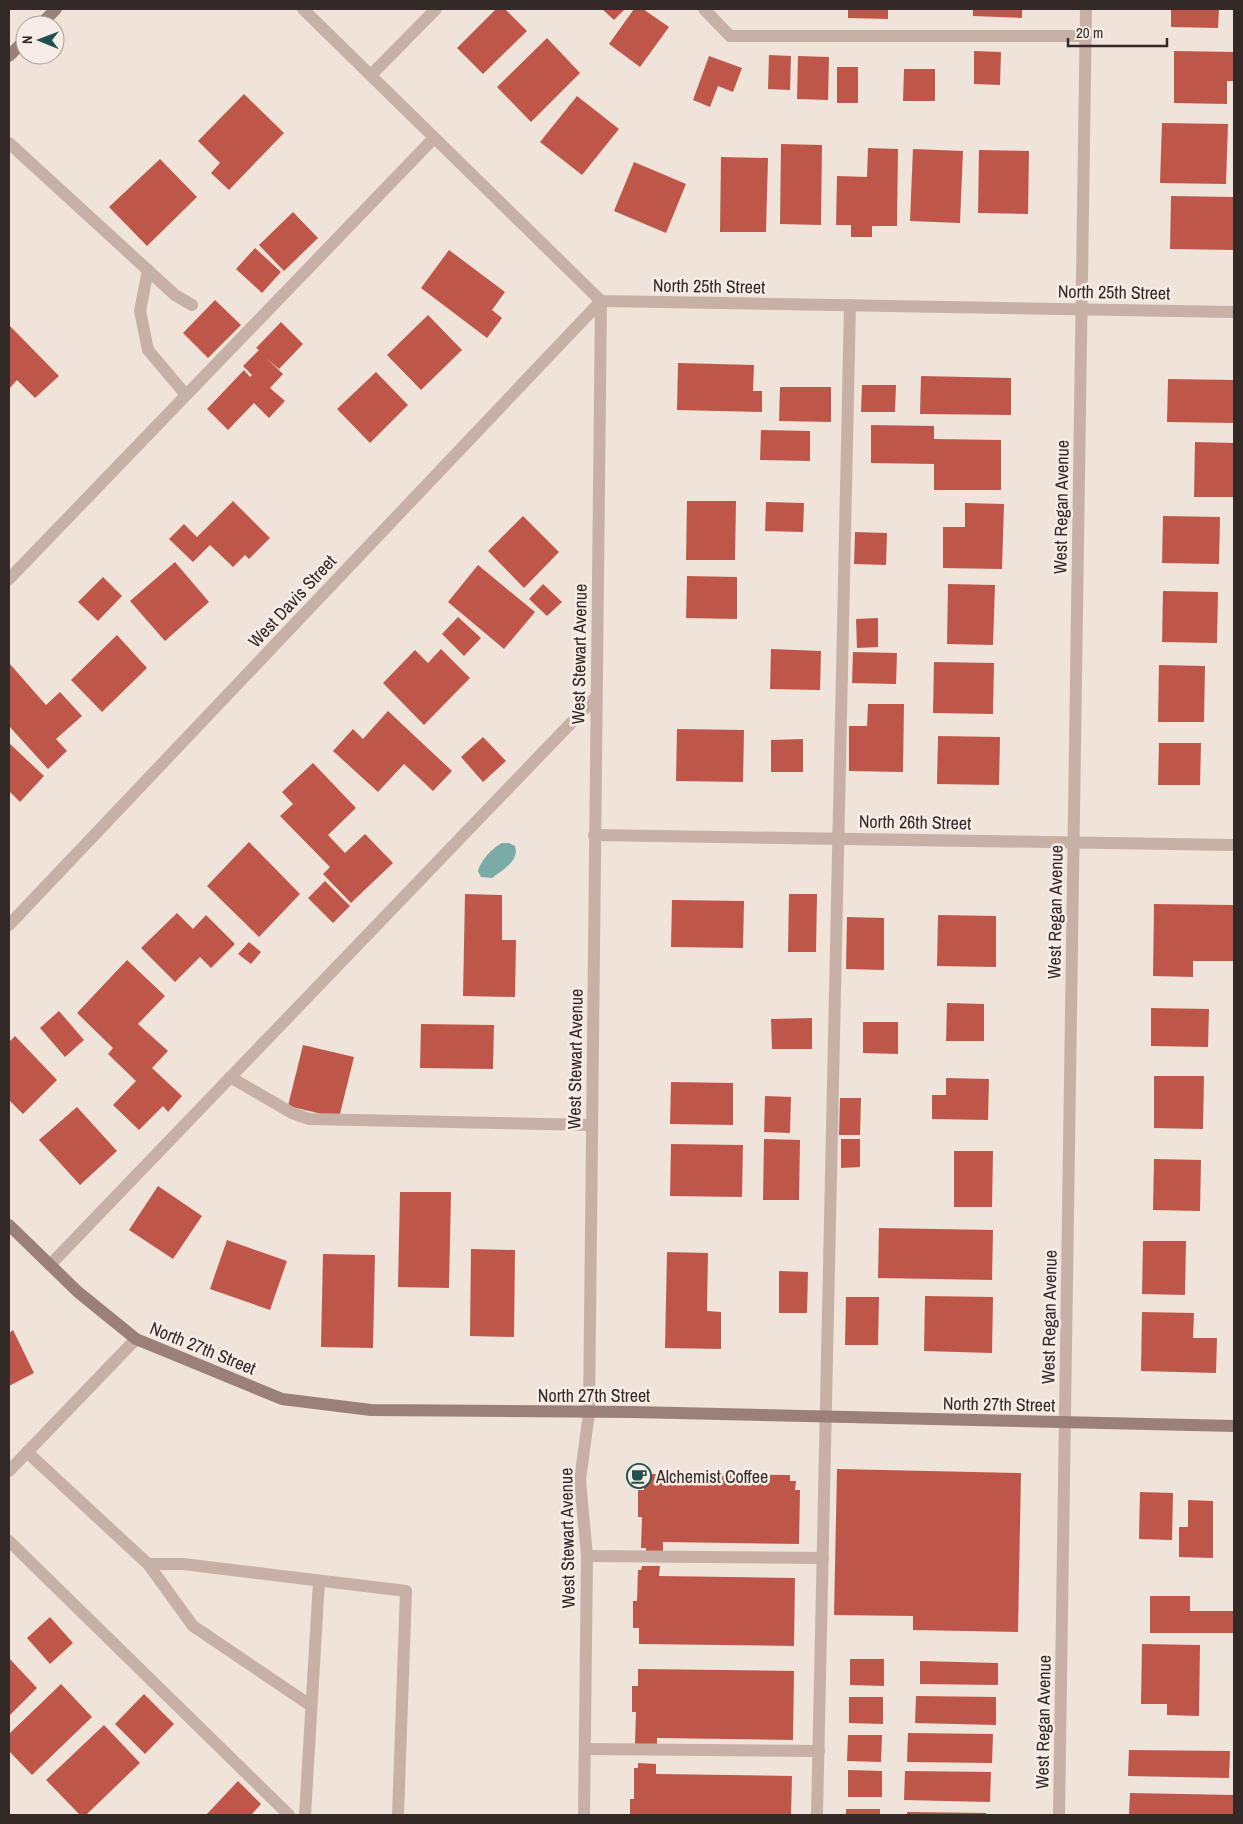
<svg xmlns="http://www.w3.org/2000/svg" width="1243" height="1824" viewBox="0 0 1243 1824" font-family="'Archivo Narrow',sans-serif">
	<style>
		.water { fill: #7baba7 }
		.building { fill: #be574a }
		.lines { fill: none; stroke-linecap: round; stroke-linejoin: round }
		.lane { stroke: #c7b1a7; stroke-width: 12 }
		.street { stroke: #c7b1a7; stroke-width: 12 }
		.secondary { stroke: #9a8078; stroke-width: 12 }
		.labels { text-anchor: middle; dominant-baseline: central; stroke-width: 5; stroke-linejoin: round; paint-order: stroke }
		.street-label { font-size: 18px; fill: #332927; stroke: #f8ede6 }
		.poi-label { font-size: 18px; fill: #332927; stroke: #f8ede6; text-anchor: start }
	</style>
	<rect width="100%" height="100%" fill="#f0e3da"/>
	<path class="water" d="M502,843H509L515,846C520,861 502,870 492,878L481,877L478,871C481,860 492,848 502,843Z"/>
	<g class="building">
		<polygon points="496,9 505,9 527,31 483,74 457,48"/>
		<polygon points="602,9 625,9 614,20"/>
		<polygon points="634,9 643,9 669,27 640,67 609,44"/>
		<polygon points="848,9 888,9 888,19 848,18"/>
		<polygon points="973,9 1022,9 1022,18 973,16"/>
		<polygon points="1171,9 1219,9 1218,28 1171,27"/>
		<polygon points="547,38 580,73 531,122 497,87"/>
		<polygon points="974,51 1001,52 1000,85 974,84"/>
		<polygon points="1174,51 1234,52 1234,81 1227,81 1227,104 1174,103"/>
		<polygon points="769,55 791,56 790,90 768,89"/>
		<polygon points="709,56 742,68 733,92 718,86 710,107 693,100"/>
		<polygon points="798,56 829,57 828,100 797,99"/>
		<rect x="837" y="67" width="21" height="36"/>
		<polygon points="904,69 935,69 935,101 903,101"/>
		<polygon points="244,94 284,133 229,190 211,173 220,163 198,141"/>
		<polygon points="577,96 619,129 582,175 540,142"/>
		<polygon points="1162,123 1228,124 1226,184 1160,183"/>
		<polygon points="781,144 822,145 821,225 780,224"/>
		<polygon points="868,148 898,149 897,226 872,226 872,237 851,237 851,225 836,225 837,176 867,177"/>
		<polygon points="913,149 963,151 960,223 910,221"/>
		<polygon points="979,150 1029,151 1028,214 978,213"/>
		<polygon points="721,157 768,158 766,232 720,232"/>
		<polygon points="160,159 197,197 147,246 109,207"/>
		<polygon points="634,162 686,184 666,233 614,211"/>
		<polygon points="1171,196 1234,197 1233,250 1170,249"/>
		<polygon points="293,212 318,238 284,271 259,245"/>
		<polygon points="255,248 281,272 262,293 236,269"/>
		<polygon points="449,250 505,292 492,310 502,318 487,338 421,288"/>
		<polygon points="215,300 241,325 208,358 183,333"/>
		<polygon points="428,315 462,350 421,390 387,355"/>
		<polygon points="281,322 303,344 279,369 266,358 283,374 270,388 285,401 269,418 254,403 228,430 207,409 244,370 250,377 252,375 243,366 259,350 256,348"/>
		<polygon points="9,325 59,376 35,398 17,380 9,389"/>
		<polygon points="678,363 754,365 753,391 762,391 762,412 677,410"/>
		<polygon points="376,372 408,405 370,443 337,409"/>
		<polygon points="921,376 1011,378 1011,415 920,414"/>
		<polygon points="1168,379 1234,380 1234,423 1167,422"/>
		<polygon points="862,385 896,385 895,412 861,412"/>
		<polygon points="780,387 831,387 831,422 779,421"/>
		<polygon points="871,425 934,426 934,439 1001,440 1001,490 934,490 934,464 871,463"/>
		<polygon points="761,430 810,431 810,461 760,460"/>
		<polygon points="1195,442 1234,443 1234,497 1194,497"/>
		<polygon points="233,501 270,538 249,559 245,555 233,567 210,545 193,562 169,539 184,524 197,537"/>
		<polygon points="687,501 736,501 735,560 686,560"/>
		<polygon points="766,502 804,503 803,532 765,531"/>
		<polygon points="965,503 1004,504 1002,569 943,568 943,527 965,527"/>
		<polygon points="523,516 559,552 524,588 488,551"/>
		<polygon points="1163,516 1220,517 1219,564 1162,563"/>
		<polygon points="855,532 887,533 886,565 854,564"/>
		<polygon points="175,562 209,602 165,641 130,601"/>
		<polygon points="478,565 535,612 504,649 448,602"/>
		<polygon points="687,576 737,577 737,619 686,618"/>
		<polygon points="103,577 122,596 98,621 78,602"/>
		<polygon points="543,584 562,602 547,616 529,599"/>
		<polygon points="948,584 995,585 993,645 947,644"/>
		<polygon points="1163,591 1218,592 1217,643 1162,642"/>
		<polygon points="458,617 481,638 464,656 442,634"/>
		<polygon points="878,618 878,647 857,648 856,619"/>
		<polygon points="117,635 147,668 102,712 71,680"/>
		<polygon points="441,649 470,678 424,725 383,683 415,650 428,663"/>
		<polygon points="771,649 821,651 820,690 770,689"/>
		<polygon points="853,652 897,653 896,684 852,683"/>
		<polygon points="934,662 994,663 993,714 933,713"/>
		<polygon points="9,663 46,705 60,692 82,716 56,739 67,751 48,769 9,726"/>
		<polygon points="1159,665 1205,666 1204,722 1158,722"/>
		<polygon points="868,704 904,704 903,772 849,771 849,726 867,726"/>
		<polygon points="388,711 452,771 433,791 404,764 378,792 333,751 353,729 363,739"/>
		<polygon points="677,729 744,730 743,782 676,781"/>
		<polygon points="938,736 1000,737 999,785 937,784"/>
		<polygon points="483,737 506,761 483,782 461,757"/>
		<polygon points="803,739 803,772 771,772 771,740"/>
		<polygon points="9,743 44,776 20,802 9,791"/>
		<polygon points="1159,743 1201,743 1200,785 1158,785"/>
		<polygon points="313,763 356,808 328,835 345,853 365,834 393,863 351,903 323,874 330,867 280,816 293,804 282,792"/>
		<polygon points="249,842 300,894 259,937 207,886"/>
		<polygon points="325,881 350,906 333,923 308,898"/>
		<polygon points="465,894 502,895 502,940 516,940 515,997 463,996"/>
		<polygon points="789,894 817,894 816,952 788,952"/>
		<polygon points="672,900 744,901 743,948 671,947"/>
		<polygon points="1154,904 1234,905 1234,961 1193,961 1193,977 1153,976"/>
		<polygon points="177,913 193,929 206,915 235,944 211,968 200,957 175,982 141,948"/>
		<polygon points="938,915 996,916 996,967 937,966"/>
		<polygon points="847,917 884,918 884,970 846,969"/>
		<polygon points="249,942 261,952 251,964 238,954"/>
		<polygon points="127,960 165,996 138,1024 168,1051 152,1068 182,1096 168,1112 163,1106 139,1130 113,1105 136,1081 108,1054 113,1048 77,1013"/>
		<polygon points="947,1003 984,1004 984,1041 946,1041"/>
		<polygon points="1151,1008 1209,1009 1208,1047 1151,1046"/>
		<polygon points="59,1011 84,1040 65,1057 40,1028"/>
		<polygon points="812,1018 812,1049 772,1049 771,1019"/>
		<polygon points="863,1022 898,1022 898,1054 863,1053"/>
		<polygon points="421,1024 494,1025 493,1069 420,1068"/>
		<polygon points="15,1036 57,1080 23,1114 9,1100 9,1042"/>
		<polygon points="303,1045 354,1057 339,1118 288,1106"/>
		<polygon points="1154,1076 1204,1076 1203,1129 1154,1128"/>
		<polygon points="946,1078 989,1079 988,1120 932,1119 932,1095 946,1095"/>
		<polygon points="671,1082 733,1083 733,1125 670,1124"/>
		<polygon points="765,1096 791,1097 790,1133 764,1132"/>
		<polygon points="840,1098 861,1098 860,1135 839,1135"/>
		<polygon points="77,1107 117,1151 80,1185 39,1140"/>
		<polygon points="764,1139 800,1140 799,1200 763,1200"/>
		<polygon points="841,1139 860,1139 860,1167 841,1168"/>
		<polygon points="671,1144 743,1145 742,1197 670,1196"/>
		<polygon points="954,1151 993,1151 992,1207 954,1207"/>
		<polygon points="1154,1159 1201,1160 1200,1211 1153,1210"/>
		<polygon points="158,1186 202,1216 173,1259 129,1230"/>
		<polygon points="400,1192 451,1192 449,1288 398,1287"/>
		<polygon points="879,1228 993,1230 992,1280 878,1278"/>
		<polygon points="227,1240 287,1261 270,1310 210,1289"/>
		<polygon points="1143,1241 1186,1241 1185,1295 1142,1294"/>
		<polygon points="471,1249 515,1250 514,1337 470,1336"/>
		<polygon points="667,1252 708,1253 707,1311 721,1312 721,1349 665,1348"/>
		<polygon points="323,1254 375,1255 373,1348 321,1347"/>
		<polygon points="779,1271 808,1272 807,1313 779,1313"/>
		<polygon points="925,1296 993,1297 992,1353 924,1351"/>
		<polygon points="846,1297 879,1297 878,1345 845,1345"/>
		<polygon points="1142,1312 1194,1313 1193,1338 1217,1338 1216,1373 1141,1371"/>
		<polygon points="13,1330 34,1373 9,1386 9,1333"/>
		<polygon points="837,1469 1021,1473 1018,1632 913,1630 913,1616 834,1615"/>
		<polygon points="644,1474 790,1475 790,1481 796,1481 795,1490 800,1490 799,1544 663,1542 663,1553 646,1553 646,1548 641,1548 642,1517 638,1517 638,1490 644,1490"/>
		<polygon points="1140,1492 1173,1493 1172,1540 1139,1539"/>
		<polygon points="1188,1500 1213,1501 1213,1558 1179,1557 1179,1527 1188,1527"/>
		<polygon points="642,1566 660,1566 659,1576 795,1578 794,1646 639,1644 639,1628 633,1628 633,1601 637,1601 638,1570 641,1570"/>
		<polygon points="1150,1596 1190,1596 1190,1611 1234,1611 1234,1633 1150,1633"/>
		<polygon points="50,1617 73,1643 50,1664 27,1638"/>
		<polygon points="1142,1644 1200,1645 1199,1716 1167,1715 1167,1704 1141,1704"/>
		<polygon points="9,1658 37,1688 9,1716"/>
		<polygon points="850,1659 884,1659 884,1686 850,1685"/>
		<polygon points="920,1661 998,1663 998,1685 920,1684"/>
		<polygon points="638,1669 794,1671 793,1740 657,1738 657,1748 635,1744 636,1712 632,1712 632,1686 638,1686"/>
		<polygon points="61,1684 92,1717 32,1775 9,1751 9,1734"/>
		<polygon points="144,1694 174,1724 145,1754 115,1724"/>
		<polygon points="916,1696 996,1697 996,1725 915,1723"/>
		<polygon points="849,1697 883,1697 883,1724 849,1723"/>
		<polygon points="104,1725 140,1763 86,1815 80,1815 46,1780"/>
		<polygon points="908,1733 993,1734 992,1763 907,1762"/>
		<polygon points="848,1735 882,1735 881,1762 847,1761"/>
		<polygon points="1129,1750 1230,1751 1229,1778 1128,1776"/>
		<polygon points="638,1763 656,1764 656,1774 792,1776 791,1815 630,1815 630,1799 634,1799 634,1768 638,1768"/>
		<polygon points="848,1770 882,1771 882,1797 848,1797"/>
		<polygon points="905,1771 991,1772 990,1802 904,1800"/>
		<polygon points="238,1781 261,1804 251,1815 206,1815"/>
		<polygon points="1130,1793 1234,1795 1234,1815 1129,1815"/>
		<rect x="846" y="1809" width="34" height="6"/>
		<polygon points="907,1812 986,1813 986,1815 907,1815"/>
	</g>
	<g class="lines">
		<g class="lane">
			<polyline points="704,9 730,36 1086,36"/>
			<polyline points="371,75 436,9"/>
			<polyline points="9,143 175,295 192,305"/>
			<polyline points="148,270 140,311 148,350 186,395"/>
			<polyline points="9,579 434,138"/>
			<polyline points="230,1077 292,1113 309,1119 592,1125"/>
			<polyline points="50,1265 596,697"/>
			<polyline points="27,1452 148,1564 183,1564 406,1591 398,1815"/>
			<polyline points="9,1541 289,1815"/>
			<polyline points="587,1556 823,1558"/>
			<polyline points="148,1564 193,1626 310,1705"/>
			<polyline points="585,1749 819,1751"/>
			<polyline points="305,1815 319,1581"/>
			<polyline points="817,1815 850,305"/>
		</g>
		<g class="street">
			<polyline points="303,9 601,301 1234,312"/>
			<polyline points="594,835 1234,845"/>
			<polyline points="9,925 601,301"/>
			<polyline points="9,1471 136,1339"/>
			<polyline points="584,1815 587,1556 580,1480 589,1413 601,301"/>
			<polyline points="1059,1815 1086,9"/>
		</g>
		<g class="secondary">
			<polyline points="40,25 56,9"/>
			<polyline points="9,56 25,40"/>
			<polyline points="9,1225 78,1292 136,1339 282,1399 371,1410 633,1412 1234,1426"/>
		</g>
	</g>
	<defs>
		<symbol id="cafe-ring" viewBox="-11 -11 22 22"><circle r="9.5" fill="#f8ede6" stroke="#1f524f" stroke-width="1.5"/><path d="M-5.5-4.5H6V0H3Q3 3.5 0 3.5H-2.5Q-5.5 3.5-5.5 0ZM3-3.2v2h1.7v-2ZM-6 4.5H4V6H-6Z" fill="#1f524f"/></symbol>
	</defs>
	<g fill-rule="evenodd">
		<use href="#cafe-ring" x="625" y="1462" width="28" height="28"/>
	</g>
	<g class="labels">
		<g class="street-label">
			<text transform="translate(709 286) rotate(1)">North 25th Street</text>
			<text transform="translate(1114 292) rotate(1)">North 25th Street</text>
			<text transform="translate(1061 507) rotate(-89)">West Regan Avenue</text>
			<text transform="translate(292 601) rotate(-47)">West Davis Street</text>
			<text transform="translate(579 654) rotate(-89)">West Stewart Avenue</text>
			<text transform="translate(915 822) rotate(1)">North 26th Street</text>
			<text transform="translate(1055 912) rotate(-89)">West Regan Avenue</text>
			<text transform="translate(575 1059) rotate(-89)">West Stewart Avenue</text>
			<text transform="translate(1049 1317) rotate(-89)">West Regan Avenue</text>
			<text transform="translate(203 1348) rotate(22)">North 27th Street</text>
			<text x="594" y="1395">North 27th Street</text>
			<text transform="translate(999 1404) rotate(1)">North 27th Street</text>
			<text transform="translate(567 1538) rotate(-91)">West Stewart Avenue</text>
			<text transform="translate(1043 1722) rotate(-89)">West Regan Avenue</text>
		</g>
		<g class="poi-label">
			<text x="656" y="1476">Alchemist Coffee</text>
		</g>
	</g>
	<rect width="1243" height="1824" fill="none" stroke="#332927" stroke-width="20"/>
	<g transform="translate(40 40) rotate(271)"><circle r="24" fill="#f8ede6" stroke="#a99f9a"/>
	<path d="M0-4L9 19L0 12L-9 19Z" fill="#1f524f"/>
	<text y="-8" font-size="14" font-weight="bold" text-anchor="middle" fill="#332927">N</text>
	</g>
	<path d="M1068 38v8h99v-8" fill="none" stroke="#332927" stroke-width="2.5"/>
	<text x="1076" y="38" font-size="15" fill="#332927" stroke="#f8ede6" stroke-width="4" paint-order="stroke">20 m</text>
</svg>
